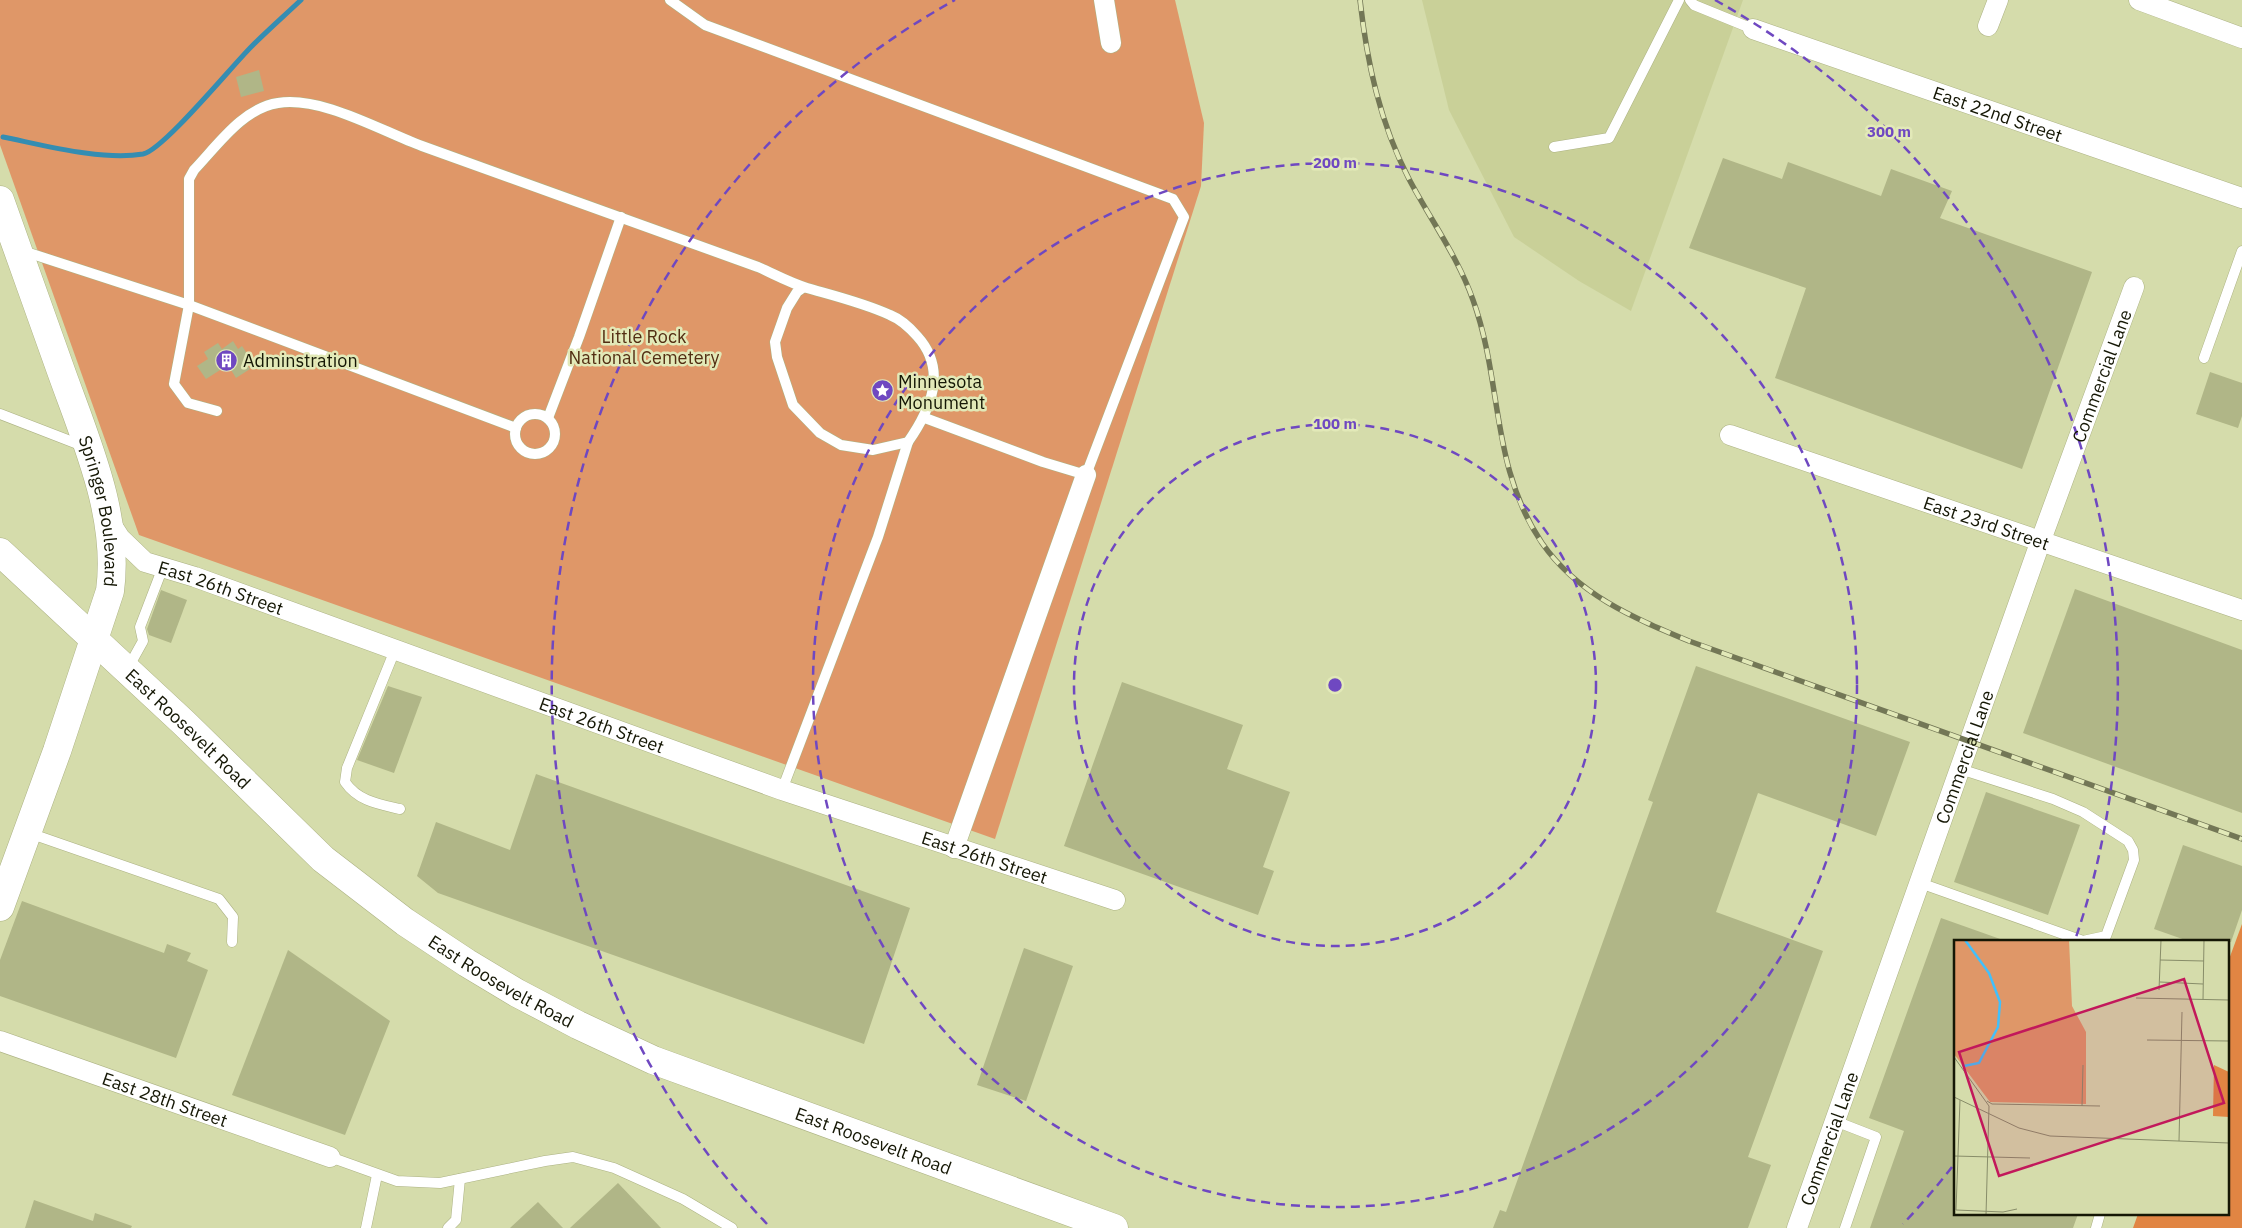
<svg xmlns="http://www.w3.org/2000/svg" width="2242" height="1228" viewBox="0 0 2242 1228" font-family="'IBM Plex Sans',sans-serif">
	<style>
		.built { fill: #c9d098 }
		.green { fill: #df9768 }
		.forest { fill: #e18543 }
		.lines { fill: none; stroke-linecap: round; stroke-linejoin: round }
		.stream { stroke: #348db2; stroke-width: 5 }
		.building { fill: #b0b687 }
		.service-casing { stroke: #acb283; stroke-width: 11 }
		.minor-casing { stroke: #acb283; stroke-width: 21 }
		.secondary-casing { stroke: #acb283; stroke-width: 29 }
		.service { stroke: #fff; stroke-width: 10 }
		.minor { stroke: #fff; stroke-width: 20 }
		.secondary { stroke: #fff; stroke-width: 28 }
		.rail-casing { stroke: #737756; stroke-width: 5.5 }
		.rail { stroke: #e2e9b8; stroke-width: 4; stroke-dasharray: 11; stroke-linecap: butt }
		.ring { fill: none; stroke: #6f48c1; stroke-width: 2.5; stroke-dasharray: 9 6 }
		.labels { text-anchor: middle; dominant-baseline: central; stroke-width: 5; stroke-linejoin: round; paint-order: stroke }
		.street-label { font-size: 18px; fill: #151705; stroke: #e2e9b8 }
		.park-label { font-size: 18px; fill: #522d12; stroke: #e2e9b8 }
		.poi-label { font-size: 18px; fill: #151705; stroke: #e2e9b8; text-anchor: start }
		.inset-river { fill: none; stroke: #41c0fc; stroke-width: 2.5 }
		.inset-road { fill: none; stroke: #888d69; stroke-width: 1 }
		.view { fill: #c2185b; fill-opacity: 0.15; stroke: #c2185b; stroke-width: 2.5 }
		.inset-edge { fill: none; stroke: #151705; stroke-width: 2.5 }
		.centre { fill: #6f48c1; stroke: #e2e9b8; stroke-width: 2.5 }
		.ring-label { font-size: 15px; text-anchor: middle; font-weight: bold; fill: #6f48c1; stroke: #e2e9b8; stroke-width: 5; stroke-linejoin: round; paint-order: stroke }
	</style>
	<rect width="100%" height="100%" fill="#d5dcab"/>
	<polygon class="built" points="1422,0 1743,0 1631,311 1579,281 1514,237 1449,110"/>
	<polygon class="green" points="0,0 1175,0 1204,123 1201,186 995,839 139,535 0,145"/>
	<polygon class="forest" points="2242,924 2242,1228 2133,1228 2138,1214 2228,1214 2228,962"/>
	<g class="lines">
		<path class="stream" d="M3,137C43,145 102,161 143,154C163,150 232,66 251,47C267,31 284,16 301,0"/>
	</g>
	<g class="building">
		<polygon points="259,70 264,91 241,97 236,77"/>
		<polygon points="1723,158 1782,179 1788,162 1881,196 1891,169 1952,191 1940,218 2092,272 2022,469 1775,378 1806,288 1689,248"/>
		<polygon points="233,341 238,349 242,346 250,358 245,361 250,369 236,378 228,365 206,379 197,366 208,359 204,352 218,343 222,349"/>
		<polygon points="2210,372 2242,383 2242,416 2238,428 2196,414"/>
		<polygon points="2075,589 2242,650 2242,813 2023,733"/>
		<polygon points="161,590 187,600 171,643 149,635 147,629"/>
		<polygon points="1696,666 1910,742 1876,836 1758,793 1716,912 1823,951 1748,1157 1771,1165 1748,1228 1493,1228 1500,1210 1506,1212 1653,802 1648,800"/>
		<polygon points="1122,682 1243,725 1227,769 1290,792 1263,867 1274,871 1258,915 1064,846"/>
		<polygon points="388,686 422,697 394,773 357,760"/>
		<polygon points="536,774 910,908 864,1044 438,893 417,876 436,822 510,850"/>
		<polygon points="1986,792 2080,825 2048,915 1954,882"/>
		<polygon points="2183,845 2242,866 2242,910 2231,942 2191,942 2154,929"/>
		<polygon points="22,901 164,953 167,944 191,953 187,961 208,970 176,1058 0,996 0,960"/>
		<polygon points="1941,918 2003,940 2003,942 1956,942 1956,1214 2078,1214 2073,1228 1870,1228 1904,1131 1869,1118"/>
		<polygon points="1024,948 1073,966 1026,1101 977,1085"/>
		<polygon points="288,950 390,1021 345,1135 232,1095"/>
		<polygon points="618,1183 661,1228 570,1228"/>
		<polygon points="34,1200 93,1221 95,1213 132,1226 131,1228 25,1228"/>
		<polygon points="538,1202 563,1228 510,1228"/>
	</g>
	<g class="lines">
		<defs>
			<g id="service">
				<polyline points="670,0 705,25 1173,199 1184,217 1086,475 1043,462 925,418"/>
				<polyline points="1690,0 1694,5 1753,29"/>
				<polyline points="1554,147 1609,138 1679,0"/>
				<polyline points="23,251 189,305 516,428"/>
				<polyline points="2204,358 2242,251"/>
				<path d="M217,411L188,403L174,384L189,305V179L194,170C217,146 243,108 278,103C322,96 381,131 422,146C534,186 646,226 758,267C774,274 790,283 807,288C835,296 864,303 890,315C900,319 910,328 917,336C948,370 931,409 908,442L873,450L841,445L820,433L793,405L777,357L775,342L787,308L797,292L804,287"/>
				<circle cx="535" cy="434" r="20"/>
				<polyline points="0,414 83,446"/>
				<polyline points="548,418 579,337 621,217"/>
				<path d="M395,650L347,768L345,782C358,801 378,804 400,809"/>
				<polyline points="128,668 143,641 140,627 163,567"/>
				<polyline points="782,790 878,537 908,442"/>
				<polyline points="29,833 219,899 233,917 232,942"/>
				<polyline points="1920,883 2083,941 2106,936 2134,860 2133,850 2128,841 2083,812 2053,799 1960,769"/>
				<polyline points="1835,1121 1876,1137 1845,1228"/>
				<polyline points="330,1157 397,1181 440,1183 545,1161 573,1157 614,1168 683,1199 732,1228"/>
				<polyline points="366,1228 377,1175"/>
				<polyline points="448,1228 456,1220 460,1179"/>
				<polyline points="2096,1228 2100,1214"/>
			</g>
			<g id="minor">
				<polyline points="1104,0 1111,43"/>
				<polyline points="2139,0 2242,38"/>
				<polyline points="1988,26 1998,0"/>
				<path id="s1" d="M1753,29L2242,198"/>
				<path id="s2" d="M1730,435L2242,610"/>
				<path id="s3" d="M109,521L120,538L145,562L195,577L782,790L1115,900"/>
				<polyline points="954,848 1086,475"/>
				<path id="s4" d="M0,1041L330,1157"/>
				<path id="s5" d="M1797,1228L2041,540L2134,287"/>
			</g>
			<g id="secondary">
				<path id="s6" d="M0,200C20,257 41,314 61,371C86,441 120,516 110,591L57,751L0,907"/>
				<path id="s7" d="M0,552L184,723L323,859L405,922L467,963L517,993L578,1025L653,1060L1114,1228"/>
			</g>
		</defs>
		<use href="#service" class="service-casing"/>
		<use href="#minor" class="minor-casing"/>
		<use href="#secondary" class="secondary-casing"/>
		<use href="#service" class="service"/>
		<use href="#minor" class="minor"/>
		<use href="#secondary" class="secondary"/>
		<defs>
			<path id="rail" d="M1360,0C1367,63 1380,123 1409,179C1430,219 1458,257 1473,300C1503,383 1490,466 1542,543C1578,595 1634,618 1689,641L2242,839"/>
		</defs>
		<use href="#rail" class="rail-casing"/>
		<use href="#rail" class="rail"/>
	</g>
	<g class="ring">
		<circle cx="1335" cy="685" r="261"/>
		<circle cx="1335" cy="685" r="522"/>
		<path d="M1952 1167A783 783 0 0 1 1903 1224M767 1224A783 783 0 0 1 955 0M1715 0A783 783 0 0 1 2075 940"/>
	</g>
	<defs>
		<symbol id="building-disc" viewBox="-11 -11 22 22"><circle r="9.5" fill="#6f48c1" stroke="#e2e9b8"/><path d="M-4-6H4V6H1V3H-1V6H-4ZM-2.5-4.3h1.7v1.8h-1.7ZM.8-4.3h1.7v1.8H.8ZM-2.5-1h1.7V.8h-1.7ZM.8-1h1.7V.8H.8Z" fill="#fff"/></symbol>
		<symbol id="sight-disc" viewBox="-11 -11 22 22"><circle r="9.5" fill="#6f48c1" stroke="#e2e9b8"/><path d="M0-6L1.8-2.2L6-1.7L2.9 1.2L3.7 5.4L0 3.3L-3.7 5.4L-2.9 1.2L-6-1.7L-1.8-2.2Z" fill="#fff"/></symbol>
	</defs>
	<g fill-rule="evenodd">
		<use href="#building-disc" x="214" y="348" width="25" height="25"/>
		<use href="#sight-disc" x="870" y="378" width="25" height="25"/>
	</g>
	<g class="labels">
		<g class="street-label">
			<text stroke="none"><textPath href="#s1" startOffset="259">East 22nd Street</textPath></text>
			<text stroke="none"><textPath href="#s5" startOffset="905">Commercial Lane</textPath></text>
			<text stroke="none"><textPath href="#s6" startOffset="328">Springer Boulevard</textPath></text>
			<text stroke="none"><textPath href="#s2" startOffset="271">East 23rd Street</textPath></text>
			<text stroke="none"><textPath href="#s3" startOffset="135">East 26th Street</textPath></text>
			<text stroke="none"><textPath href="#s3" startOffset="540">East 26th Street</textPath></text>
			<text stroke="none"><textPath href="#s7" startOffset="258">East Roosevelt Road</textPath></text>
			<text stroke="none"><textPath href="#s5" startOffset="500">Commercial Lane</textPath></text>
			<text stroke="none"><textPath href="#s3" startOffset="945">East 26th Street</textPath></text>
			<text stroke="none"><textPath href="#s7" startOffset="662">East Roosevelt Road</textPath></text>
			<text stroke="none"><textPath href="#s4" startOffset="175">East 28th Street</textPath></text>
			<text stroke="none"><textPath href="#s5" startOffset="95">Commercial Lane</textPath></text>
			<text stroke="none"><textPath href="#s7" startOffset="1068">East Roosevelt Road</textPath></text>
		</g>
		<g class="park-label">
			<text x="644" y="336">Little Rock<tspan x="644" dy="21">National Cemetery</tspan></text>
		</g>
		<g class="poi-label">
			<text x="243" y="360">Adminstration</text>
			<text x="898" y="381">Minnesota<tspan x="898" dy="21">Monument</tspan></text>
		</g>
	</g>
	<g transform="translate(1954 940)">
		<rect width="275" height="275" fill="#d5dcab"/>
		<path d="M0,0H115L118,66L132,92V164L36,162L0,114Z" fill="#df9768"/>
		<path d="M260,125L275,132V177L259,176Z" fill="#e18543"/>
		<path class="inset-river" d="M10,126L25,123L27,119L44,87L46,62L35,33L11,0"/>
		<path class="inset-road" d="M206,20L250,21M206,42L249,44M205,50L207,0M182,58L275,60M249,60L250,0M193,100L275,101M0,117L35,166L32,275M0,157L65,188L96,196L275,203M33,161L38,164L146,166M128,166L129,125M225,201L228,72M0,216L76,218M2,270L6,160M2,270L49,272L63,269"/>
		<path class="view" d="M230,39L270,163L45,236L5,112Z"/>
		<rect width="275" height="275" class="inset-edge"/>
	</g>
	<circle cx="1335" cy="685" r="8" class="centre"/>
	<g class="ring-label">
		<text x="1889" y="137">300 m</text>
		<text x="1335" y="168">200 m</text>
		<text x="1335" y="429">100 m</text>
	</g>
</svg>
